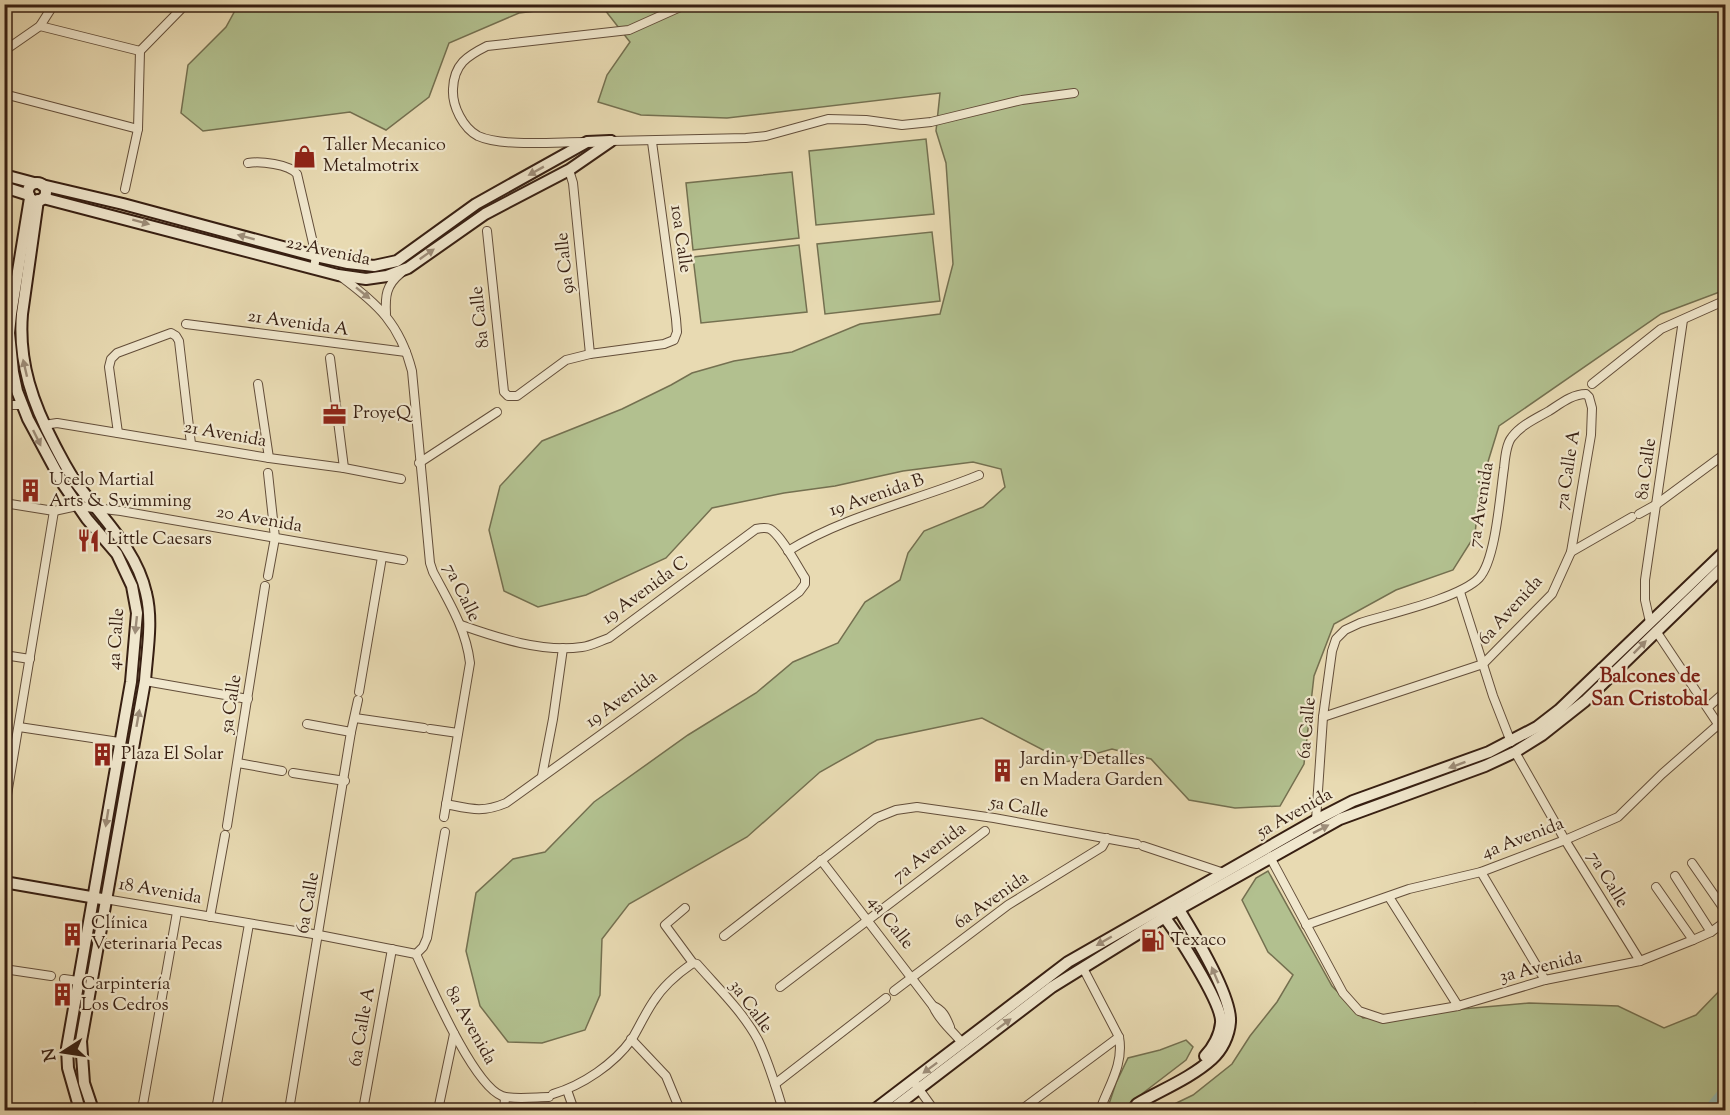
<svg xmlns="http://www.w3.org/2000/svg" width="1730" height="1115" viewBox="0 0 1730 1115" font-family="'Sorts Mill Goudy',serif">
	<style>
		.green { fill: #b2c08f; stroke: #747050; stroke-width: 1.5 }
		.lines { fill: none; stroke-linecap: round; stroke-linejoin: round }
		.river { stroke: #97bab0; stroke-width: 14 }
		.street-casing { stroke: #634e3a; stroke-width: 10 }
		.secondary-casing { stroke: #371f12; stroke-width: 14 }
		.street { stroke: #f0e7cd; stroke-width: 8 }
		.secondary { stroke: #f0e7cd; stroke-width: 10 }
		.oneway { fill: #9d8d79 }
		.labels { text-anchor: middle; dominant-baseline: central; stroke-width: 4.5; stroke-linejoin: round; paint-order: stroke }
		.poi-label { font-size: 18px; fill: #371f12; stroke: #f0e7cd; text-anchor: start }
		.street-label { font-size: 18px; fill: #371f12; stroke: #f0e7cd }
		.neighbourhood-label { font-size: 20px; font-weight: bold; fill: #7a1f14; stroke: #f0e7cd }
	</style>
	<rect width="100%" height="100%" fill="#e8dab2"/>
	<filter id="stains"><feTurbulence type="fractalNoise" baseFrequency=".00333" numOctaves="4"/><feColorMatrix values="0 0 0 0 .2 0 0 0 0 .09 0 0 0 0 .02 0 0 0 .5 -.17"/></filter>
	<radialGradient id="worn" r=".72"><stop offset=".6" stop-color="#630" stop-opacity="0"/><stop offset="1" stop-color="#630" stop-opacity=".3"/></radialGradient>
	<g class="green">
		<polygon points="238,5 238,4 585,5 519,13 449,43 429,97 386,130 350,112 203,131 181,113 188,65 226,27"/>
		<polygon points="601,5 1725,5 1725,290 1661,314 1499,426 1479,491 1475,535 1453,570 1396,590 1334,624 1314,676 1304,764 1280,806 1235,808 1189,800 1151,759 1112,749 1066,762 982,718 877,740 820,772 747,837 629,904 602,939 600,995 585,1030 542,1043 508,1042 480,1006 466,951 476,893 513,859 545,852 594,802 688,735 756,693 793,662 838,643 865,602 900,580 908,553 924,531 983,507 1005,487 1001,469 973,462 903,471 835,486 784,493 712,508 666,558 586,595 538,607 504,591 489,530 500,486 542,441 622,409 671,385 692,373 734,361 792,352 860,324 940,314 953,264 946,163 936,131 940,93 727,118 641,115 598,102 607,75 630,42"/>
		<polygon points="926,139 934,214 816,225 809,151"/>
		<polygon points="792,172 799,238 693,250 686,183"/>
		<polygon points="932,232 940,301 825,314 817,244"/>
		<polygon points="799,245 807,312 701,323 693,257"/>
		<polygon points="1268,871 1332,986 1363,1018 1529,1003 1618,1006 1664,1028 1696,1015 1725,985 1725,1110 1494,1110 1475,1103 1457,1110 1162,1110 1193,1095 1232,1064 1250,1036 1277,1002 1293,975 1268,952 1242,900 1256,878"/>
		<polygon points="1186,1040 1193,1047 1186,1060 1143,1093 1126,1110 1107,1110 1116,1083 1128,1058 1160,1050"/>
	</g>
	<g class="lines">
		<polyline class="river" points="1711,1110 1726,1092"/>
		<defs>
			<g id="street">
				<polyline points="40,26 140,51"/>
				<polyline points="4,51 40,26 54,4"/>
				<polyline points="4,94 138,129"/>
				<polyline points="611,141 746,138 766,136 828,119 866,120 902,125 931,122 1022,100 1074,93"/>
				<path d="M584,142C557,142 502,147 478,136C463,128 452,106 453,89C454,64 467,56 487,46L629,30L687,4"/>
				<path d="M248,163C260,161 289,164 297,174L316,256L314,268"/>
				<polyline points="569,170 573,183 590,354"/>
				<polyline points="125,189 138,129 140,51 186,4"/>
				<polyline points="487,231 504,392 508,396 517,396 566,360 590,354 664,344 674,340 677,332 676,319 652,142"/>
				<path d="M340,276C378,304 400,324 412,371L430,563L433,572C449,602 466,629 470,663L444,817"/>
				<path d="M386,314C385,296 386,285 401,273"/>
				<polyline points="186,324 406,352"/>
				<polyline points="330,358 344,468"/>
				<polyline points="258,384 269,458"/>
				<polyline points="1592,384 1661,329 1726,300"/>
				<polyline points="4,405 22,405"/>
				<polyline points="44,425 57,423 269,458 344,468 401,479"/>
				<polyline points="118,433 109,367 111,359 117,353 171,333 176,336 179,341 191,444"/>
				<polyline points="419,463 497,412"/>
				<polyline points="268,473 275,538 268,576"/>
				<polyline points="4,503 54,511 77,506 121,511 403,560"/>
				<polyline points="1639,514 1657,504 1726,453"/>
				<path d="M788,551C846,515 916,501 979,475"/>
				<polyline points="1460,592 1493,696 1511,742"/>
				<polyline points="1650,622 1645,600 1645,580 1683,320"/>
				<polyline points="1656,631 1726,736"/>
				<polyline points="4,655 30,659"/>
				<polyline points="145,681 248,699"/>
				<polyline points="359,692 382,557"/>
				<polyline points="1708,707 1726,691"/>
				<polyline points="1323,717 1483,664 1552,594 1571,552 1632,517"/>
				<polyline points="355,718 424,728"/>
				<polyline points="307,724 351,732"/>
				<polyline points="19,727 119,742"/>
				<polyline points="430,729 458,733"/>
				<polyline points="1515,752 1565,840 1640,961"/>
				<polyline points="238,763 282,771"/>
				<polyline points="293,773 345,781"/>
				<polyline points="542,776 553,719 563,648"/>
				<path d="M446,804C471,809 482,813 506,803L799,592L805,584V578C797,566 782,536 770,529C766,527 761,528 756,529L609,638C600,641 591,646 582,647C543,653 498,638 461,625"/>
				<polyline points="4,813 54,511"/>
				<path d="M1316,820L1323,717L1332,651L1336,639L1345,630L1360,623C1389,614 1460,598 1479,578C1496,560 1500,494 1504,468C1505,459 1506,444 1512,437C1521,425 1537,418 1549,411C1560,404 1572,394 1586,394L1589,397L1592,408L1591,435L1571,552"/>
				<polyline points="227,826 265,586"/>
				<polyline points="1724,844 1726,843"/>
				<polyline points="1143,846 1224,873"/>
				<polyline points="1270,857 1343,993 1359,1011 1383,1019 1458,1006 1545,980 1640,961 1693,940 1711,932 1726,921"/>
				<path d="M821,860L933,1006C939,1021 953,1031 962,1043"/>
				<polyline points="1692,863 1726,912"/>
				<polyline points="1481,872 1545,980"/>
				<polyline points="1675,876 1711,932"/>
				<polyline points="1656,887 1693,940"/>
				<polyline points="1389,897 1458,1006"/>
				<polyline points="105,899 319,935 416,954"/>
				<path d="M685,908L665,925L693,963L697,964C718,988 743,1012 758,1040C769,1063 776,1087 783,1110"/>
				<polyline points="210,917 225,835"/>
				<polyline points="1306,925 1409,889 1481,872 1565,840 1618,817 1662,774 1719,724"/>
				<polyline points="724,936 876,818 896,810 917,807 994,818 1137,844"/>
				<path d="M416,954C430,984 473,1085 502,1096C513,1100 537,1097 549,1097"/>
				<polyline points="416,954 423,947 427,938 445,832"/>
				<path d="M1083,968L1119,1037C1124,1064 1109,1085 1100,1110"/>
				<polyline points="4,969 51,976"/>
				<polyline points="64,979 78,981"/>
				<polyline points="780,987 985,831"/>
				<polyline points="894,991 1008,905 1102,847 1107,838"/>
				<path d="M933,1006C943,1010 946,1017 950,1027"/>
				<polyline points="631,1039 666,1076 680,1110"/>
				<polyline points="775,1084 886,998"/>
				<polyline points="916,1085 934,1110"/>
				<polyline points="567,1090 574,1110"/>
				<path d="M553,1094C583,1085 614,1064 632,1039C639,1027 645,1014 653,1002C663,986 677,974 693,963"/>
				<polyline points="142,1110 177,912"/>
				<polyline points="216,1110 249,924"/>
				<polyline points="289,1110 351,732 358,700"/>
				<polyline points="363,1110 392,949"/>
				<polyline points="438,1110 454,1034"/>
				<polyline points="504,1110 505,1098"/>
				<polyline points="1021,1110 1119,1037"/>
			</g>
			<g id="secondary">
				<polyline points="4,175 34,183"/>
				<circle cx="37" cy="192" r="9"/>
				<polyline points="42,185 123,204 316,256 348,263 374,266 397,261 476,204 587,142 610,141"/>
				<polyline points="4,187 29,195"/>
				<polyline points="30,198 11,314 9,333 13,372 17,391 28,419 63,484 87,519 117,554 132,586 137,613 131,682 67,1048 68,1068 80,1110"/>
				<polyline points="43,198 338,275 366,279 387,276 408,268 485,214 569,170 611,141"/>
				<path d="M38,200L22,314C18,363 33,404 55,446C63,461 70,476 81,489C106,522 137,552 146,593C153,621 147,652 145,681L81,1041L84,1083L93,1110"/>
				<polyline points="4,882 102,899"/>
				<path d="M1161,913C1175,930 1223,1004 1221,1023C1220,1035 1213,1048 1205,1056"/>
				<polyline points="874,1110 1068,962 1316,820 1353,801 1489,752 1537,727 1559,710 1726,550"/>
				<polyline points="891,1110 1052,987 1165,917 1340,819 1485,766 1515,752 1542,735 1585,701 1726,564"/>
				<path d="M1133,1110L1137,1104C1161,1090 1191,1078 1212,1059C1222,1050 1229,1036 1230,1022C1232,995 1191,929 1176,905"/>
			</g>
		</defs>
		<use href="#street" class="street-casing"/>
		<use href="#secondary" class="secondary-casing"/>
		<use href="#street" class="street"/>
		<use href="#secondary" class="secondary"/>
	</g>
	<defs><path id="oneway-solid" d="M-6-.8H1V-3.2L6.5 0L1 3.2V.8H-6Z" transform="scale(1.5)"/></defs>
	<g class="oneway">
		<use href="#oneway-solid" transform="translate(536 171) rotate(151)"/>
		<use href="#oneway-solid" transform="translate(141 222) rotate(15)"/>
		<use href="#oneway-solid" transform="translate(246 237) rotate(-165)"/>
		<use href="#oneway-solid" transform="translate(427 254) rotate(-35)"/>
		<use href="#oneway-solid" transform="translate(363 293) rotate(39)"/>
		<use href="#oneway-solid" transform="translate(25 368) rotate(-103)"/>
		<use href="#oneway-solid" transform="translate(37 438) rotate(64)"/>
		<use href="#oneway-solid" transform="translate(136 625) rotate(96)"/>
		<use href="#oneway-solid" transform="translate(1640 647) rotate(-45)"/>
		<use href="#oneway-solid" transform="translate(138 718) rotate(-80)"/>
		<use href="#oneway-solid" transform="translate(1457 765) rotate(160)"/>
		<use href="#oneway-solid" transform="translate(107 818) rotate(99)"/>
		<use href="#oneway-solid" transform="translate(1321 829) rotate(-27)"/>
		<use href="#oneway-solid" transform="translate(1104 941) rotate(150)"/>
		<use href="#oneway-solid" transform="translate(1215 975) rotate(-113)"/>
		<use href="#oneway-solid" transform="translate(1004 1024) rotate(-37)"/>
		<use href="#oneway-solid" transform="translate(930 1068) rotate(143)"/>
	</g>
	<defs>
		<symbol id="shop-bare" viewBox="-9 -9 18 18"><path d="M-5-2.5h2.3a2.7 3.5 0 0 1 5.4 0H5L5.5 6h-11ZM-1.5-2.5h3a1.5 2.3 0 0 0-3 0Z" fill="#8f2418" stroke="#f0e7cd" stroke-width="2.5" paint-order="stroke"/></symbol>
		<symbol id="office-bare" viewBox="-9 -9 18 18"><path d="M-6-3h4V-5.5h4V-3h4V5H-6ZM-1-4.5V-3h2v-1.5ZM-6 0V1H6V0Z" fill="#8f2418" stroke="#f0e7cd" stroke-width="2.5" paint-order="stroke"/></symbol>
		<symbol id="building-bare" viewBox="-9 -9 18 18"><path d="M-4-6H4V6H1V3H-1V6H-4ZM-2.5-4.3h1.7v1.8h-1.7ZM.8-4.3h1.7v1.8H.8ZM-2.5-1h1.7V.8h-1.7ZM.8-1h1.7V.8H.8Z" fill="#8f2418" stroke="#f0e7cd" stroke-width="2.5" paint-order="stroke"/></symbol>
		<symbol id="restaurant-bare" viewBox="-9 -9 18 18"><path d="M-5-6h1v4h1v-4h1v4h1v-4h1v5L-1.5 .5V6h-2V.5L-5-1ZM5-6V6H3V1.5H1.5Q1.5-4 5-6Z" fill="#8f2418" stroke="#f0e7cd" stroke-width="2.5" paint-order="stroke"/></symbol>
		<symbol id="fuel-bare" viewBox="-9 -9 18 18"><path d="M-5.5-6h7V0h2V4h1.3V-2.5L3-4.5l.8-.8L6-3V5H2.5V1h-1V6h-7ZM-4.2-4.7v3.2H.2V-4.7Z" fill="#8f2418" stroke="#f0e7cd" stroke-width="2.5" paint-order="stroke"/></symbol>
	</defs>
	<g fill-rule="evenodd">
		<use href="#shop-bare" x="288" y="140" width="33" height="33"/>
		<use href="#office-bare" x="318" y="398" width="33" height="33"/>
		<use href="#building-bare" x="14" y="474" width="33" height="33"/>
		<use href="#restaurant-bare" x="72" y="524" width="33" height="33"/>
		<use href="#building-bare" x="86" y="738" width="33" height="33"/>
		<use href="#building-bare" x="986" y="754" width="33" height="33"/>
		<use href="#building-bare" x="56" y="918" width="33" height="33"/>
		<use href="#fuel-bare" x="1136" y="924" width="33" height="33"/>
		<use href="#building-bare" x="46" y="978" width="33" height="33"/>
	</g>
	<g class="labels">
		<g class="poi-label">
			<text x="323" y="146">Taller Mecanico<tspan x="323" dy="21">Metalmotrix</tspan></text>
			<text x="353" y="414">ProyeQ</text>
			<text x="49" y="481">Ucelo Martial<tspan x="49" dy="21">Arts &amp; Swimming</tspan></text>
			<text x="107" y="540">Little Caesars</text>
			<text x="121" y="755">Plaza El Solar</text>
			<text x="1020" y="760">Jardin y Detalles<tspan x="1020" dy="21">en Madera Garden</tspan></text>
			<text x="91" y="924">Clínica<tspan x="91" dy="21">Veterinaria Pecas</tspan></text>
			<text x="1171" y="941">Texaco</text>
			<text x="81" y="985">Carpintería<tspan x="81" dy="21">Los Cedros</tspan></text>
		</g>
		<g class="street-label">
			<text transform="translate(680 239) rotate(82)">10a Calle</text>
			<text transform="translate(328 252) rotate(12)">22 Avenida</text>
			<text transform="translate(566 263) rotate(-96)">9a Calle</text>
			<text transform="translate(481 317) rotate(-96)">8a Calle</text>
			<text transform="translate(298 324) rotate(8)">21 Avenida A</text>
			<text transform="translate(225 435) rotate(10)">21 Avenida</text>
			<text transform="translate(1647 469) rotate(-82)">8a Calle</text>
			<text transform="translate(1569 470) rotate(-81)">7a Calle A</text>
			<text transform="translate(877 496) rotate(-19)">19 Avenida B</text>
			<text transform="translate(1482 505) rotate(-81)">7a Avenida</text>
			<text transform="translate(259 520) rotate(10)">20 Avenida</text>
			<text transform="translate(646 591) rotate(-36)">19 Avenida C</text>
			<text transform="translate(461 593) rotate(64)">7a Calle</text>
			<text transform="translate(1511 611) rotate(-48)">6a Avenida</text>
			<text transform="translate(117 639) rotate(-86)">4a Calle</text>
			<text transform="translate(622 700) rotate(-36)">19 Avenida</text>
			<text transform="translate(232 704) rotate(-81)">5a Calle</text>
			<text transform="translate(1308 728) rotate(-85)">6a Calle</text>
			<text transform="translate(1019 808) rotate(10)">5a Calle</text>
			<text transform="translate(1295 814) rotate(-29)">5a Avenida</text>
			<text transform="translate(1523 839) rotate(-21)">4a Avenida</text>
			<text transform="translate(930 853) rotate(-37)">7a Avenida</text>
			<text transform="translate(1607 880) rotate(59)">7a Calle</text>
			<text transform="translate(160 892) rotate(10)">18 Avenida</text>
			<text transform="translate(992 901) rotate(-35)">6a Avenida</text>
			<text transform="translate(309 903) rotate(-80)">6a Calle</text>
			<text transform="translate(890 923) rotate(52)">4a Calle</text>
			<text transform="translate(1541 968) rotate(-14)">3a Avenida</text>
			<text transform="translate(750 1007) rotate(54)">3a Calle</text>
			<text transform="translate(470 1026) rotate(61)">8a Avenida</text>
			<text transform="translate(363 1027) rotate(-80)">6a Calle A</text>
		</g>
		<g class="neighbourhood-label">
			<text x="1650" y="677">Balcones de<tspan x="1650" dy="23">San Cristobal</tspan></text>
		</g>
	</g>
	<rect width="1730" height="1115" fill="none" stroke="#e8dab2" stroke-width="24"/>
	<rect x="6" y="6" width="1718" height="1103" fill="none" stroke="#371f12" stroke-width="3"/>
	<rect x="12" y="12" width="1706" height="1091" fill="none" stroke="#371f12" stroke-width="1.5"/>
	<g transform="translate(63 1052) rotate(258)" stroke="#f0e7cd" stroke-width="4.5" paint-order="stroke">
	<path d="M0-4.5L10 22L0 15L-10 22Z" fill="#371f12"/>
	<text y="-9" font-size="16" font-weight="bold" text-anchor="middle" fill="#371f12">N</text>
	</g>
	<rect width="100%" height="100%" filter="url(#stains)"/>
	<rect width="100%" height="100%" fill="url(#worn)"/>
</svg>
